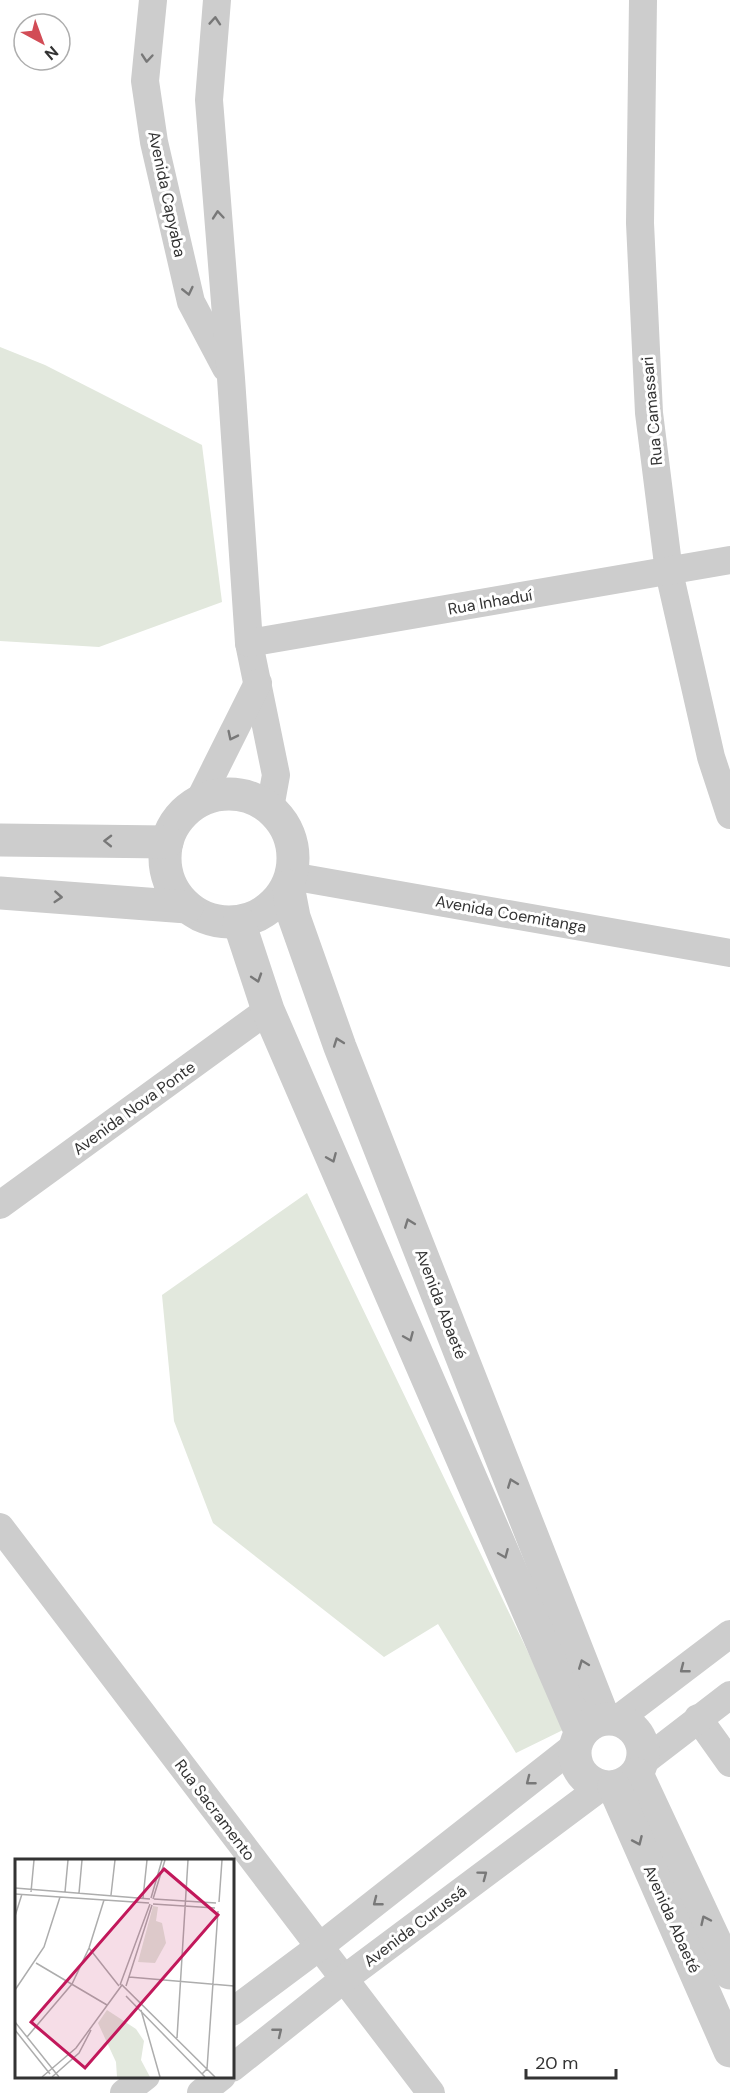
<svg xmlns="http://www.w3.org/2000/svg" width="730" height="2093" viewBox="0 0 730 2093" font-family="'DM Sans',sans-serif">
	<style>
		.green { fill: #e2e8dd }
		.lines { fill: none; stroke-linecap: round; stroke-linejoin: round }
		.minor { stroke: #cdcdcd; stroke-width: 28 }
		.tertiary { stroke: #cdcdcd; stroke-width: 33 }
		.oneway { stroke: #787878 }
		.labels { text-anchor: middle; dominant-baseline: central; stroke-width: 6; stroke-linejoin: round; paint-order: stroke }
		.street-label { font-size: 16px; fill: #333; stroke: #fff }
		.inset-road { fill: none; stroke: #adadad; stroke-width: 1.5 }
		.view { fill: #c2185b; fill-opacity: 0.15; stroke: #c2185b; stroke-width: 3 }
		.inset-edge { fill: none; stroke: #333; stroke-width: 3 }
	</style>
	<rect width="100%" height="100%" fill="#fff"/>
	<g class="green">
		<polygon points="0,347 45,365 202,445 222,602 99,647 0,641"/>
		<polygon points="307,1193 565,1729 516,1753 438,1624 384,1657 213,1523 174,1421 162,1295"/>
	</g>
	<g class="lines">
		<g class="minor">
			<polyline points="153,0 145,81 154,142 191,302 226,368"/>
			<polyline points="217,0 209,100 231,378 249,643 276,775 270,808"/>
			<polyline points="643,0 640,223 649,413 669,572 711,757 730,815"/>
			<polyline points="249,643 730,560"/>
			<polyline points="199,801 258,683"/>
			<polyline points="291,876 730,953"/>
			<polyline points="0,1205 268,1010"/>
			<polyline points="0,1527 431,2093"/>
			<polyline points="698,1718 730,1763"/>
			<polyline points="618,1719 730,1634"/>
			<polyline points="643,1762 730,1695"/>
			<polyline points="232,2012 319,1947 576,1745"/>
			<polyline points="232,2068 344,1979 601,1787"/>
			<polyline points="124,2093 146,2076"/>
			<polyline points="201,2093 222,2076"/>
		</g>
		<g class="tertiary">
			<circle cx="229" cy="858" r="64"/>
			<polyline points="0,840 167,842"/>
			<polyline points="288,886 294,917 340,1047 604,1719"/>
			<polyline points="0,893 187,907"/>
			<polyline points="239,922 268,1010 581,1733"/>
			<circle cx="609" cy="1753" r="34"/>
			<polyline points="637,1774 730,1973"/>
			<polyline points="614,1787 730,2051"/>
		</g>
	</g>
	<defs><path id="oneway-chevron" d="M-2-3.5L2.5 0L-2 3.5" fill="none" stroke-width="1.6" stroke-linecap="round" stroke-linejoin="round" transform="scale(1.5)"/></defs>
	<g class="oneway">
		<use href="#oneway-chevron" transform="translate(215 21) rotate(-86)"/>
		<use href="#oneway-chevron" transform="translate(147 58) rotate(95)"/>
		<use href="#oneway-chevron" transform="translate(218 215) rotate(-95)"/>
		<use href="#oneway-chevron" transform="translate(188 291) rotate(77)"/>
		<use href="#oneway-chevron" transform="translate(232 736) rotate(116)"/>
		<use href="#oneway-chevron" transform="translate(108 841) rotate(-179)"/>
		<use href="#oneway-chevron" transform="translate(58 897) rotate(4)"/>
		<use href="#oneway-chevron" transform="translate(257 978) rotate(72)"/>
		<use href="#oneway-chevron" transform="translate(338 1042) rotate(-110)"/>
		<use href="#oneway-chevron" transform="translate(332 1158) rotate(67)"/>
		<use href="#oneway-chevron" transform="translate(409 1223) rotate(-111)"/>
		<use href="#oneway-chevron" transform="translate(409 1337) rotate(67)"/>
		<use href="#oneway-chevron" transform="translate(512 1483) rotate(-111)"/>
		<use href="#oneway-chevron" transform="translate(504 1554) rotate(67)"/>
		<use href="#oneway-chevron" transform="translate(583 1664) rotate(-111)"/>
		<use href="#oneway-chevron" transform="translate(684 1669) rotate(142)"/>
		<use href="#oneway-chevron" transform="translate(530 1781) rotate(142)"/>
		<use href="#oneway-chevron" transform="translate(638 1841) rotate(66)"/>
		<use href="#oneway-chevron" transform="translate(483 1875) rotate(-37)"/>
		<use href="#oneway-chevron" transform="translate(377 1902) rotate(142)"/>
		<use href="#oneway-chevron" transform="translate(705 1920) rotate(-115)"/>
		<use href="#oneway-chevron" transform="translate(278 2032) rotate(-39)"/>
	</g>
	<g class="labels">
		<g class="street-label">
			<text transform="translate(167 194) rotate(78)">Avenida Capyaba</text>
			<text transform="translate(652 411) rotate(-95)">Rua Camassari</text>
			<text transform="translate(490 602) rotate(-10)">Rua Inhaduí</text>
			<text transform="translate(511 914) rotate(10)">Avenida Coemitanga</text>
			<text transform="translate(134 1108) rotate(-36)">Avenida Nova Ponte</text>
			<text transform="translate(441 1304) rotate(69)">Avenida Abaeté</text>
			<text transform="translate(215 1810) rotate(53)">Rua Sacramento</text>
			<text transform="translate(672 1919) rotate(66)">Avenida Abaeté</text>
			<text transform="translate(415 1926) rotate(-37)">Avenida Curussá</text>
		</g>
	</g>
	<g transform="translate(15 1859)">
		<rect width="219" height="219" fill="#fff"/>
		<path d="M138,47L143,48L141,62L147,64L151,84L140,104L123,103ZM92,151L121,170L129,182L126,201L135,218H102L101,203L83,164Z" fill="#e2e8dd"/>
		<path class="inset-road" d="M0,29L135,40M16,33L19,1M50,33L53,1M64,34L67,1M0,35L134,44M96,36L100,1M128,39L132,1M136,39L147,1M138,40L150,1M139,40L201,44M204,43L207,1M138,45L200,49M0,57L7,35M74,89L104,127M21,104L92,146M114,118L219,127M105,126L135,45M111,127L137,46M0,131L29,88L45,38M111,137L190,218M126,151L145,218M0,163L44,218M0,171L35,215M12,178L57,125L74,89L89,41M162,179L173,1M187,215L192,210L203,52M27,218L61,189L107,126L200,218M37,218L64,194L76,171"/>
		<path class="view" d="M149,10L203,56L70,209L16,163Z"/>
		<rect width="219" height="219" class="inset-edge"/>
	</g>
	<g transform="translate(42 42) rotate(139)"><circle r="28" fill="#ffffff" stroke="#adadad" stroke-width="1.5"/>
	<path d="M0-4.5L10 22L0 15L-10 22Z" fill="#d24c56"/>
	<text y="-9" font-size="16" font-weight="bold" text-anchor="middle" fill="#333333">N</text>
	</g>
	<path d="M526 2069v9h90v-9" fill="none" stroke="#333333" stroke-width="3"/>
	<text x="535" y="2069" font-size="18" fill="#333333" stroke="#ffffff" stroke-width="4.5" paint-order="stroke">20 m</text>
</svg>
